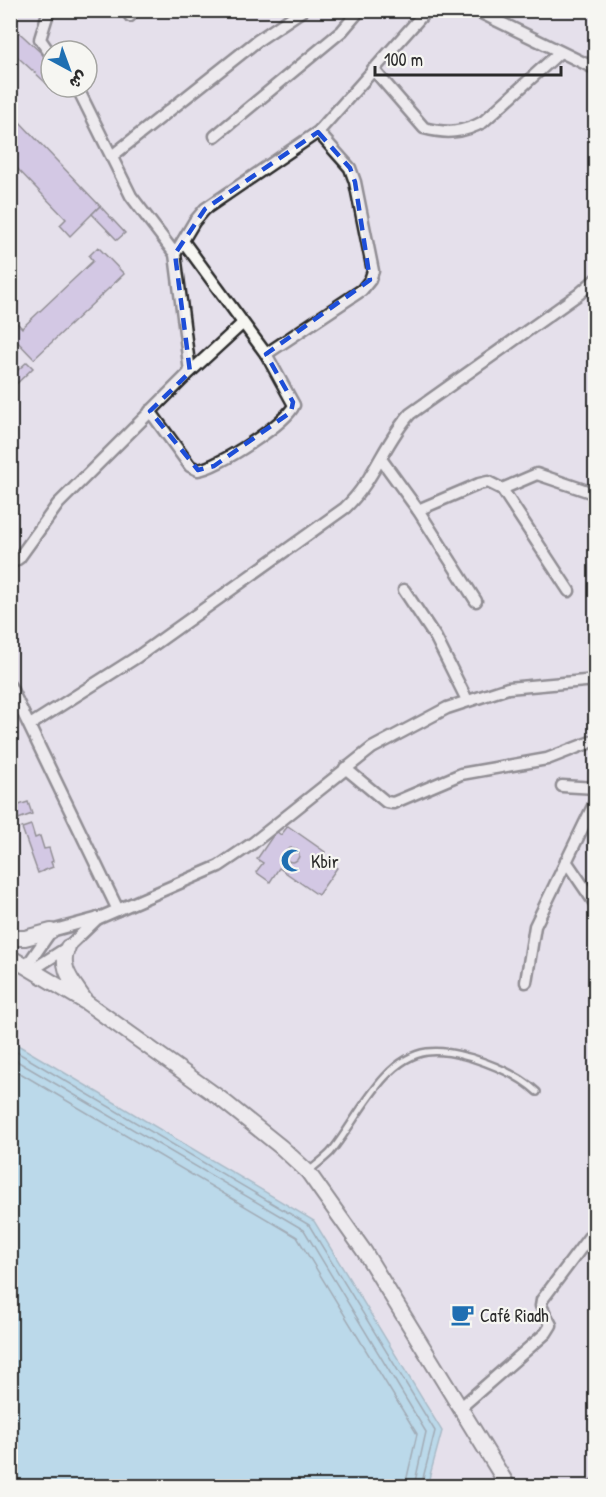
<svg xmlns="http://www.w3.org/2000/svg" width="606" height="1497" viewBox="0 0 606 1497" font-family="'Patrick Hand','Playpen Sans Arabic',sans-serif">
	<style>
		.water { fill: #87d0e8; stroke: #628e9c; stroke-width: 1.5 }
		.lines { fill: none; stroke-linecap: round; stroke-linejoin: round }
		.shore { stroke: #506d77; stroke-width: 1.5 }
		.building { fill: #bdabdb; stroke: #2b2b2b; stroke-width: 1.5 }
		.service-casing { stroke: #2b2b2b; stroke-width: 10 }
		.minor-casing { stroke: #2b2b2b; stroke-width: 15 }
		.tertiary-casing { stroke: #2b2b2b; stroke-width: 18 }
		.service { stroke: #f6f6f2; stroke-width: 5 }
		.minor { stroke: #f6f6f2; stroke-width: 10 }
		.tertiary { stroke: #f6f6f2; stroke-width: 14 }
		.marked { fill: none; stroke: #1d4ed8; stroke-width: 4.5; stroke-dasharray: 12 8; stroke-linejoin: round }
		.labels { text-anchor: middle; dominant-baseline: central; stroke-width: 4.5; stroke-linejoin: round; paint-order: stroke }
		.poi-label { font-size: 18px; fill: #2b2b2b; stroke: #f6f6f2; text-anchor: start }
	</style>
	<rect width="100%" height="100%" fill="#e5e0eb"/>
	<filter id="ink" filterUnits="userSpaceOnUse"><feTurbulence type="fractalNoise" baseFrequency=".0167" numOctaves="2"/><feDisplacementMap in="SourceGraphic" scale="12" xChannelSelector="R" yChannelSelector="G"/><feConvolveMatrix kernelMatrix="1 2 1 2 8 2 1 2 1" color-interpolation-filters="sRGB"/></filter>
	<g filter="url(#ink)">
		<polygon class="water" points="11,1041 314,1221 442,1431 427,1486 11,1486"/>
		<g class="lines">
			<g class="shore">
				<polyline points="10,1048 309,1225 435,1431 421,1486"/>
				<polyline points="10,1057 304,1230 426,1432 414,1486"/>
				<polyline points="10,1067 297,1237 417,1434 405,1486"/>
			</g>
		</g>
		<g class="building">
			<polygon points="10,24 51,62 51,87 62,87 57,93 10,50"/>
			<polygon points="16,118 100,206 70,236 60,225 66,219 10,161 10,123"/>
			<polygon points="100,206 125,233 117,240 92,214"/>
			<polygon points="98,247 124,274 34,359 10,334 10,329 17,323 22,328 93,261 89,256"/>
			<polygon points="27,362 33,368 11,389 10,377"/>
			<polygon points="28,802 32,814 10,822 10,808"/>
			<polygon points="31,825 35,838 40,836 44,849 49,848 53,861 51,862 53,867 38,873 22,828"/>
			<polygon points="288,826 325,852 321,857 337,868 318,895 279,868 270,882 256,872 263,863 257,859 276,831 281,835"/>
			<circle cx="292" cy="855" r="7"/>
		</g>
		<g class="lines">
			<defs>
				<path id="service" d="M309,1171C316,1165 324,1159 330,1153C356,1123 382,1058 427,1052C443,1050 457,1054 472,1058C494,1065 520,1076 537,1092"/>
				<g id="minor">
					<polyline points="49,10 40,39 51,55"/>
					<polyline points="475,10 596,69"/>
					<polyline points="130,16 132,10"/>
					<path d="M373,69L424,128C446,134 463,133 483,122L560,52"/>
					<polyline points="77,87 131,196 175,254 190,372"/>
					<polyline points="215,136 342,31 360,10"/>
					<polyline points="112,156 257,41 303,10"/>
					<polyline points="175,254 194,222 205,209 318,132 427,10"/>
					<polyline points="266,354 362,290 370,280 373,271 355,182 350,168 318,132"/>
					<path d="M150,411L190,466L198,470C217,468 287,423 294,405L266,354L183,241"/>
					<polyline points="381,459 418,510 476,601"/>
					<polyline points="502,489 569,591"/>
					<polyline points="418,510 479,484 488,482 502,489 537,474 596,494"/>
					<polyline points="10,564 19,558 58,504 190,372 242,324"/>
					<polyline points="404,590 436,638 467,700"/>
					<polyline points="10,686 118,910"/>
					<path d="M30,725L137,657L345,508C374,481 384,443 410,414L579,294L596,279"/>
					<polyline points="345,768 386,802 393,803 461,774 547,759 596,740"/>
					<polyline points="562,786 596,788"/>
					<polyline points="566,861 596,905"/>
					<polyline points="26,967 51,931 99,918 219,866 253,843 372,748 447,708 508,688 596,680"/>
					<polyline points="32,970 68,947 98,918"/>
					<polyline points="526,982 535,926 596,800"/>
					<polyline points="460,1408 546,1333 551,1325 541,1306 542,1300 596,1228"/>
					<polyline points="593,1486 596,1484"/>
				</g>
				<g id="tertiary">
					<polyline points="10,938 25,938 51,931"/>
					<path d="M68,947C58,967 73,982 84,999"/>
					<polyline points="10,957 87,1003 221,1099 281,1147 308,1172 364,1251 508,1486"/>
				</g>
			</defs>
			<use href="#service" class="service-casing"/>
			<use href="#minor" class="minor-casing"/>
			<use href="#tertiary" class="tertiary-casing"/>
			<use href="#service" class="service"/>
			<use href="#minor" class="minor"/>
			<use href="#tertiary" class="tertiary"/>
		</g>
	</g>
	<path d="M0 0H606V1497H0ZM318,132L350,168L355,182L370,280L266,354L293,402L291,412L214,466L198,470L150,411L190,372L175,254L205,209Z" fill="#e5e0eb" fill-opacity=".55" fill-rule="evenodd"/>
	<path class="marked" d="M318,132L350,168L355,182L370,280L266,354L293,402L291,412L214,466L198,470L150,411L190,372L175,254L205,209Z"/>
	<defs>
		<symbol id="mosque-bare" viewBox="-9 -9 18 18"><path d="M3.5-4.9A6 6 0 1 0 3.5 4.9A5 5 0 1 1 3.5-4.9Z" fill="#1f6fb2" stroke="#f6f6f2" stroke-width="2.5" paint-order="stroke"/></symbol>
		<symbol id="cafe-bare" viewBox="-9 -9 18 18"><path d="M-5.5-4.5H6V0H3Q3 3.5 0 3.5H-2.5Q-5.5 3.5-5.5 0ZM3-3.2v2h1.7v-2ZM-6 4.5H4V6H-6Z" fill="#1f6fb2" stroke="#f6f6f2" stroke-width="2.5" paint-order="stroke"/></symbol>
	</defs>
	<g fill-rule="evenodd">
		<use href="#mosque-bare" x="276" y="844" width="33" height="33"/>
		<use href="#cafe-bare" x="446" y="1298" width="33" height="33"/>
	</g>
	<g class="labels">
		<g class="poi-label">
			<text x="311" y="861">Kbir</text>
			<text x="480" y="1315">Café Riadh</text>
		</g>
	</g>
	<rect width="606" height="1497" fill="none" stroke="#f6f6f2" stroke-width="36"/>
	<rect x="18" y="18" width="570" height="1461" fill="none" stroke="#2b2b2b" stroke-width="2" filter="url(#ink)"/>
	<g transform="translate(69 69) rotate(139)"><circle r="28" fill="#f6f6f2" stroke="#a5a5a2" stroke-width="1.5"/>
	<path d="M0-4.5L10 22L0 15L-10 22Z" fill="#1f6fb2"/>
	<text y="-9" font-size="16" font-weight="bold" text-anchor="middle" fill="#2b2b2b">ش</text>
	</g>
	<path d="M375 66v9h186v-9" fill="none" stroke="#2b2b2b" stroke-width="3"/>
	<text x="384" y="66" font-size="18" fill="#2b2b2b" stroke="#f6f6f2" stroke-width="4.5" paint-order="stroke">100 m</text>
</svg>
